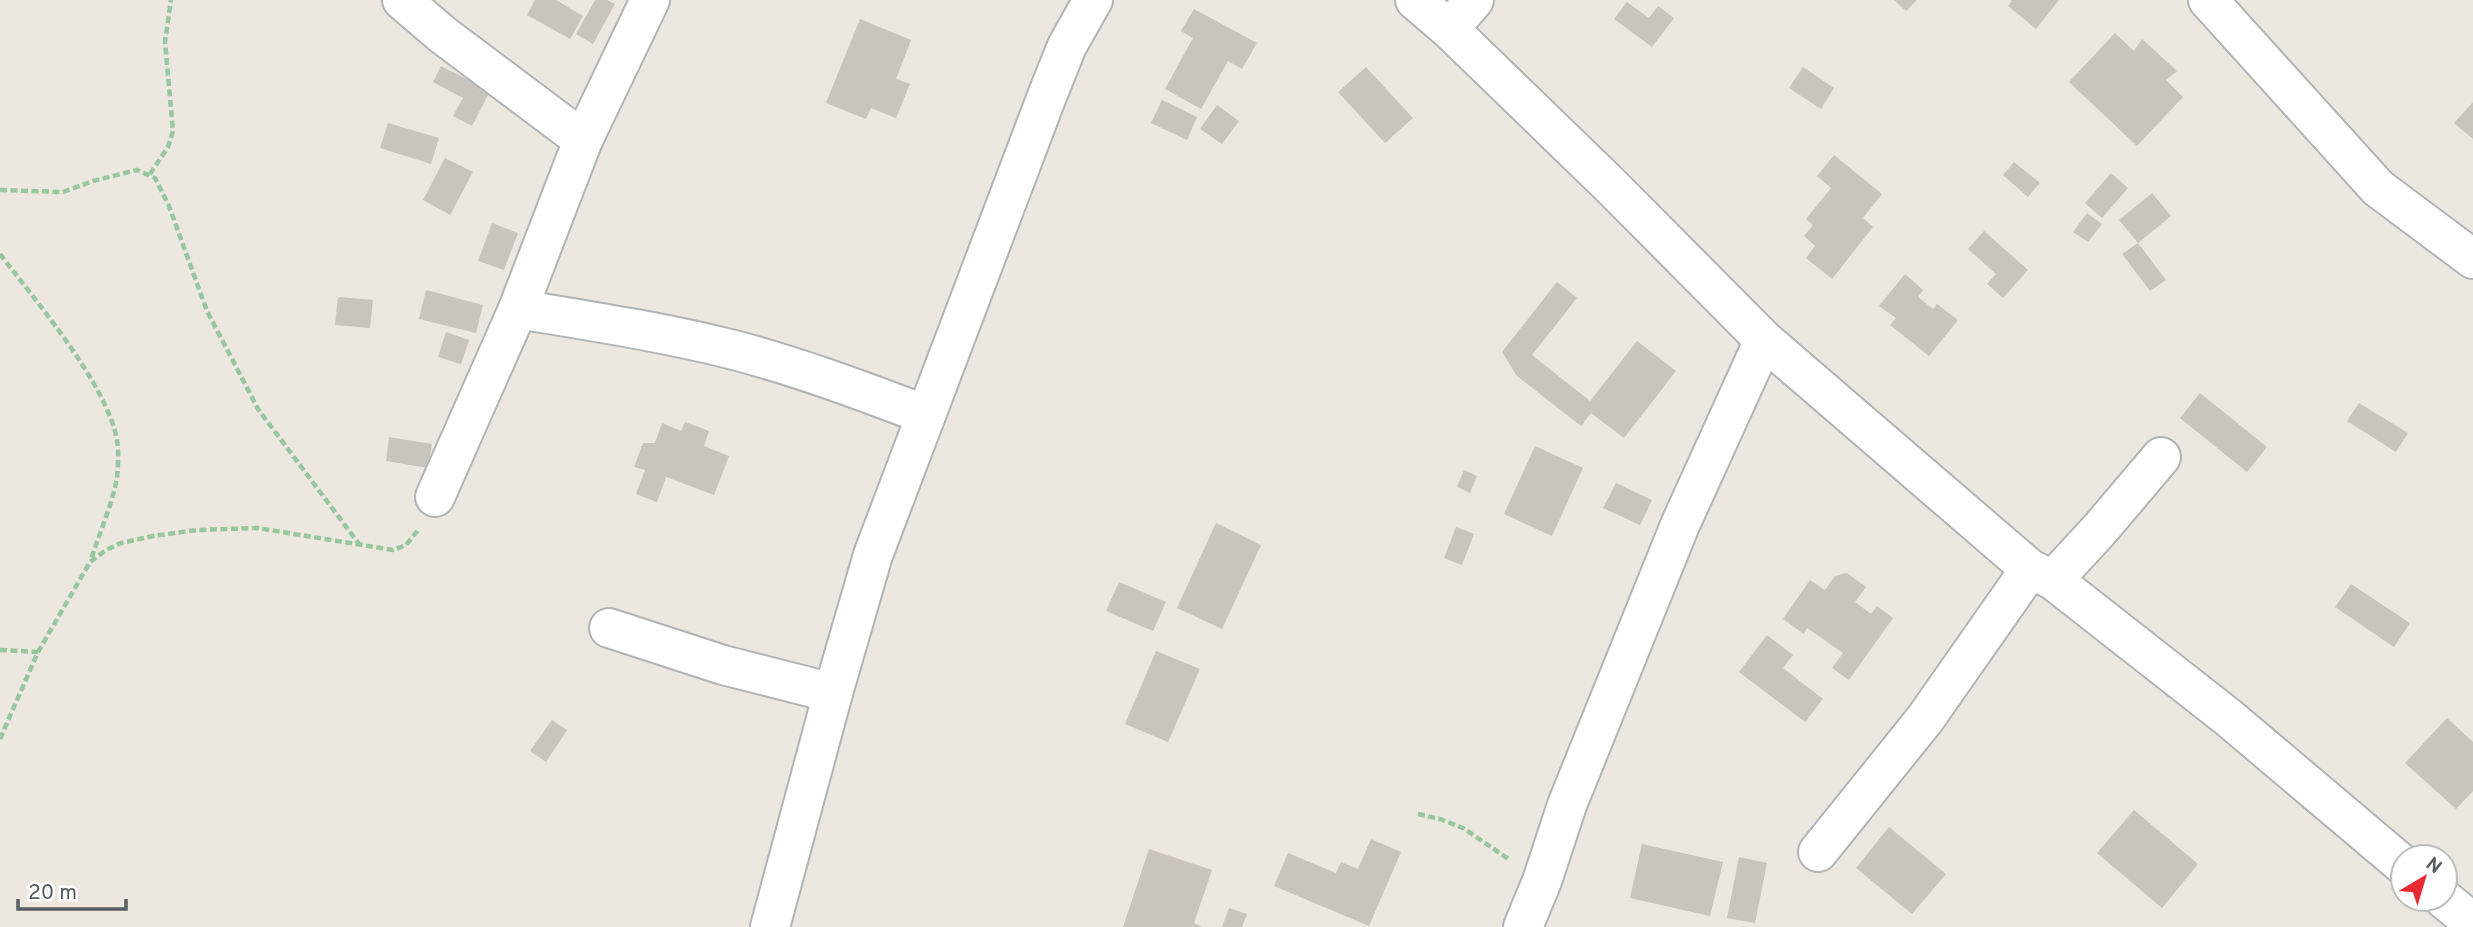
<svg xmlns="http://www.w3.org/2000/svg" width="2473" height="927" viewBox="0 0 2473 927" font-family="Overpass,sans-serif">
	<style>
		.building { fill: #c9c4be }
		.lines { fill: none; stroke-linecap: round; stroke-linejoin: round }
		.minor-casing { stroke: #b0b4b7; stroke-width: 42 }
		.path { stroke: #96c79e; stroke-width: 4.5; stroke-dasharray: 7 3.5; stroke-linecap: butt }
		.minor { stroke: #fff; stroke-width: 38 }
	</style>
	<rect width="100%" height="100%" fill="#ece7df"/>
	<g class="building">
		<polygon points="535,0 556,0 583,16 570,39 527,15"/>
		<polygon points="595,0 607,0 615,4 593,44 576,34"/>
		<polygon points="1894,0 1917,0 1906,11"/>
		<polygon points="2010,0 2059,0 2036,29 2008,6 2012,1"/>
		<polygon points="1627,2 1649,18 1658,6 1674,18 1652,47 1614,19"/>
		<polygon points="1194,9 1257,43 1242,69 1228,61 1201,109 1165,89 1193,38 1181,31"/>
		<polygon points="860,19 911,40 896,79 910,84 896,118 871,108 866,119 826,103"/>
		<polygon points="2115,33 2134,51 2142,39 2177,71 2166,80 2183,97 2137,146 2069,82"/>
		<polygon points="441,66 490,91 472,126 453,116 463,98 433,82"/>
		<polygon points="1366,67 1413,118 1385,143 1338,92"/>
		<polygon points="1803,67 1834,88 1821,109 1789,88"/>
		<polygon points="1162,100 1197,117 1187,140 1151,123"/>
		<polygon points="2473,102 2473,139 2454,123"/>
		<polygon points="1217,105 1239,121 1222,144 1200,129"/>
		<polygon points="388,123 439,138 431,164 380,148"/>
		<polygon points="1834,155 1882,194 1863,218 1873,227 1832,279 1806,258 1815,246 1804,236 1813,225 1806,219 1831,188 1817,176"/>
		<polygon points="445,158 473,172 450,215 423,200"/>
		<polygon points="2014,162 2040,183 2028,197 2003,175"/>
		<polygon points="2111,173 2128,188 2102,218 2085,203"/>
		<polygon points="2152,193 2171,216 2138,243 2119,220"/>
		<polygon points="2087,213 2102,224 2088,242 2073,232"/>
		<polygon points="492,223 518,233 504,270 478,261"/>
		<polygon points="1984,231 2028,270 2003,298 1987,284 1996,274 1968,249"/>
		<polygon points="2138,243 2166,280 2150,291 2122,254"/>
		<polygon points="1905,274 1923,290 1918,297 1933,309 1937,304 1958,320 1929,356 1890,325 1896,318 1879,306"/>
		<polygon points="1557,282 1577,298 1532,355 1590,401 1637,341 1676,371 1624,438 1591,413 1581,426 1517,376 1502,352"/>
		<polygon points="426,290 483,305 476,333 419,319"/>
		<polygon points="338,297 373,300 370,328 335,325"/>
		<polygon points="446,332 469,340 461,364 438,357"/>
		<polygon points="2200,393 2267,447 2247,472 2180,418"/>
		<polygon points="2359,403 2408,433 2396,452 2347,421"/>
		<polygon points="685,422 709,431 704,446 729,456 714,495 666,477 657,502 636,494 645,470 634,467 643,443 655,443 662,423 681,431"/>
		<polygon points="389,437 432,444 428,468 386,461"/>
		<polygon points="1535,446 1583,468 1552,536 1504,514"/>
		<polygon points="1464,470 1477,476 1470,493 1457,487"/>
		<polygon points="1616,483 1652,500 1640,525 1603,508"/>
		<polygon points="1216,523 1261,545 1222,629 1177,608"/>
		<polygon points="1456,527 1474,534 1462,565 1444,558"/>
		<polygon points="1847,573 1866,587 1855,602 1871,614 1877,606 1893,618 1849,680 1832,668 1843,653 1807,628 1804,634 1783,619 1810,580 1825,590 1835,576"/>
		<polygon points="1119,582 1166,602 1153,631 1106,611"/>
		<polygon points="2351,584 2410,623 2394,647 2335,607"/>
		<polygon points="1767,635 1793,655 1783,668 1823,699 1805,722 1739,672"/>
		<polygon points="1156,651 1200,669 1168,742 1125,724"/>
		<polygon points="2447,718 2473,742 2473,791 2456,809 2405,763"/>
		<polygon points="552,720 567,730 546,762 530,751"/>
		<polygon points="2134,810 2198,864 2162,908 2097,853"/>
		<polygon points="1889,827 1946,874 1912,914 1856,868"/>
		<polygon points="1371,839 1401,852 1369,926 1274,886 1288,853 1336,873 1341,862 1358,869"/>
		<polygon points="1642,844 1723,862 1710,916 1630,898"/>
		<polygon points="1149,849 1212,870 1194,923 1203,927 1123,927"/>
		<polygon points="1739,857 1767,863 1755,923 1727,918"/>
		<polygon points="1229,908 1247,914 1242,927 1222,927"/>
	</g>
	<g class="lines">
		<defs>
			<g id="minor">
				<polyline points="402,0 443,35 583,140"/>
				<polyline points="1415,0 1449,29 1610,185 1764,340 2030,569 2053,580 2229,718 2403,865"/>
				<polyline points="2208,0 2378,188 2473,259"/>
				<polyline points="1449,29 1474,0"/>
				<path d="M518,309C590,321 663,332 734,350C799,367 863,391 926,415"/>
				<polyline points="435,497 518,309 583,140 650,0"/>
				<polyline points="2053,580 2101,528 2161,457"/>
				<polyline points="609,628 723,665 833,693"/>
				<polyline points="1818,852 1925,719 2030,569"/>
				<polyline points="2444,899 2473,923"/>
				<polyline points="770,927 833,693 873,555 1047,96 1067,46 1093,0"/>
				<polyline points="1523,927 1542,881 1567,805 1680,525 1764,340"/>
			</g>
		</defs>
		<use href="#minor" class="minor-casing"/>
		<g class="path">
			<polyline points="150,174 168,147 173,131 165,42 171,0"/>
			<polyline points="0,190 63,192 93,181 137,170 155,178 169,206 207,311 258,409 359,544"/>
			<path d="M0,254C35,300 107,384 117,440C119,451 118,466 117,478C112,505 99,534 91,560"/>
			<polyline points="0,650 38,652"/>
			<polyline points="0,739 38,652 90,562 106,550 121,543 153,536 197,530 257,528 393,550 406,545 419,529"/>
			<polyline points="1418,814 1440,819 1463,828 1510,860"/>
		</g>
		<use href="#minor" class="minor"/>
	</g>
	<g transform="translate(2424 878) rotate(38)"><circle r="33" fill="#ffffff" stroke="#bcbec0" stroke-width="2"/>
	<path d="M0-5L12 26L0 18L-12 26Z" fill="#e72a33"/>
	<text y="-10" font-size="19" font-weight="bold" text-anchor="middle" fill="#585d61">N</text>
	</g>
	<path d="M18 899v10h108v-10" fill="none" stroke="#585d61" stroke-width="3.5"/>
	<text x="28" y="899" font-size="21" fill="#585d61" stroke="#ffffff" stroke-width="5" paint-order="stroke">20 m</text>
</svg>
